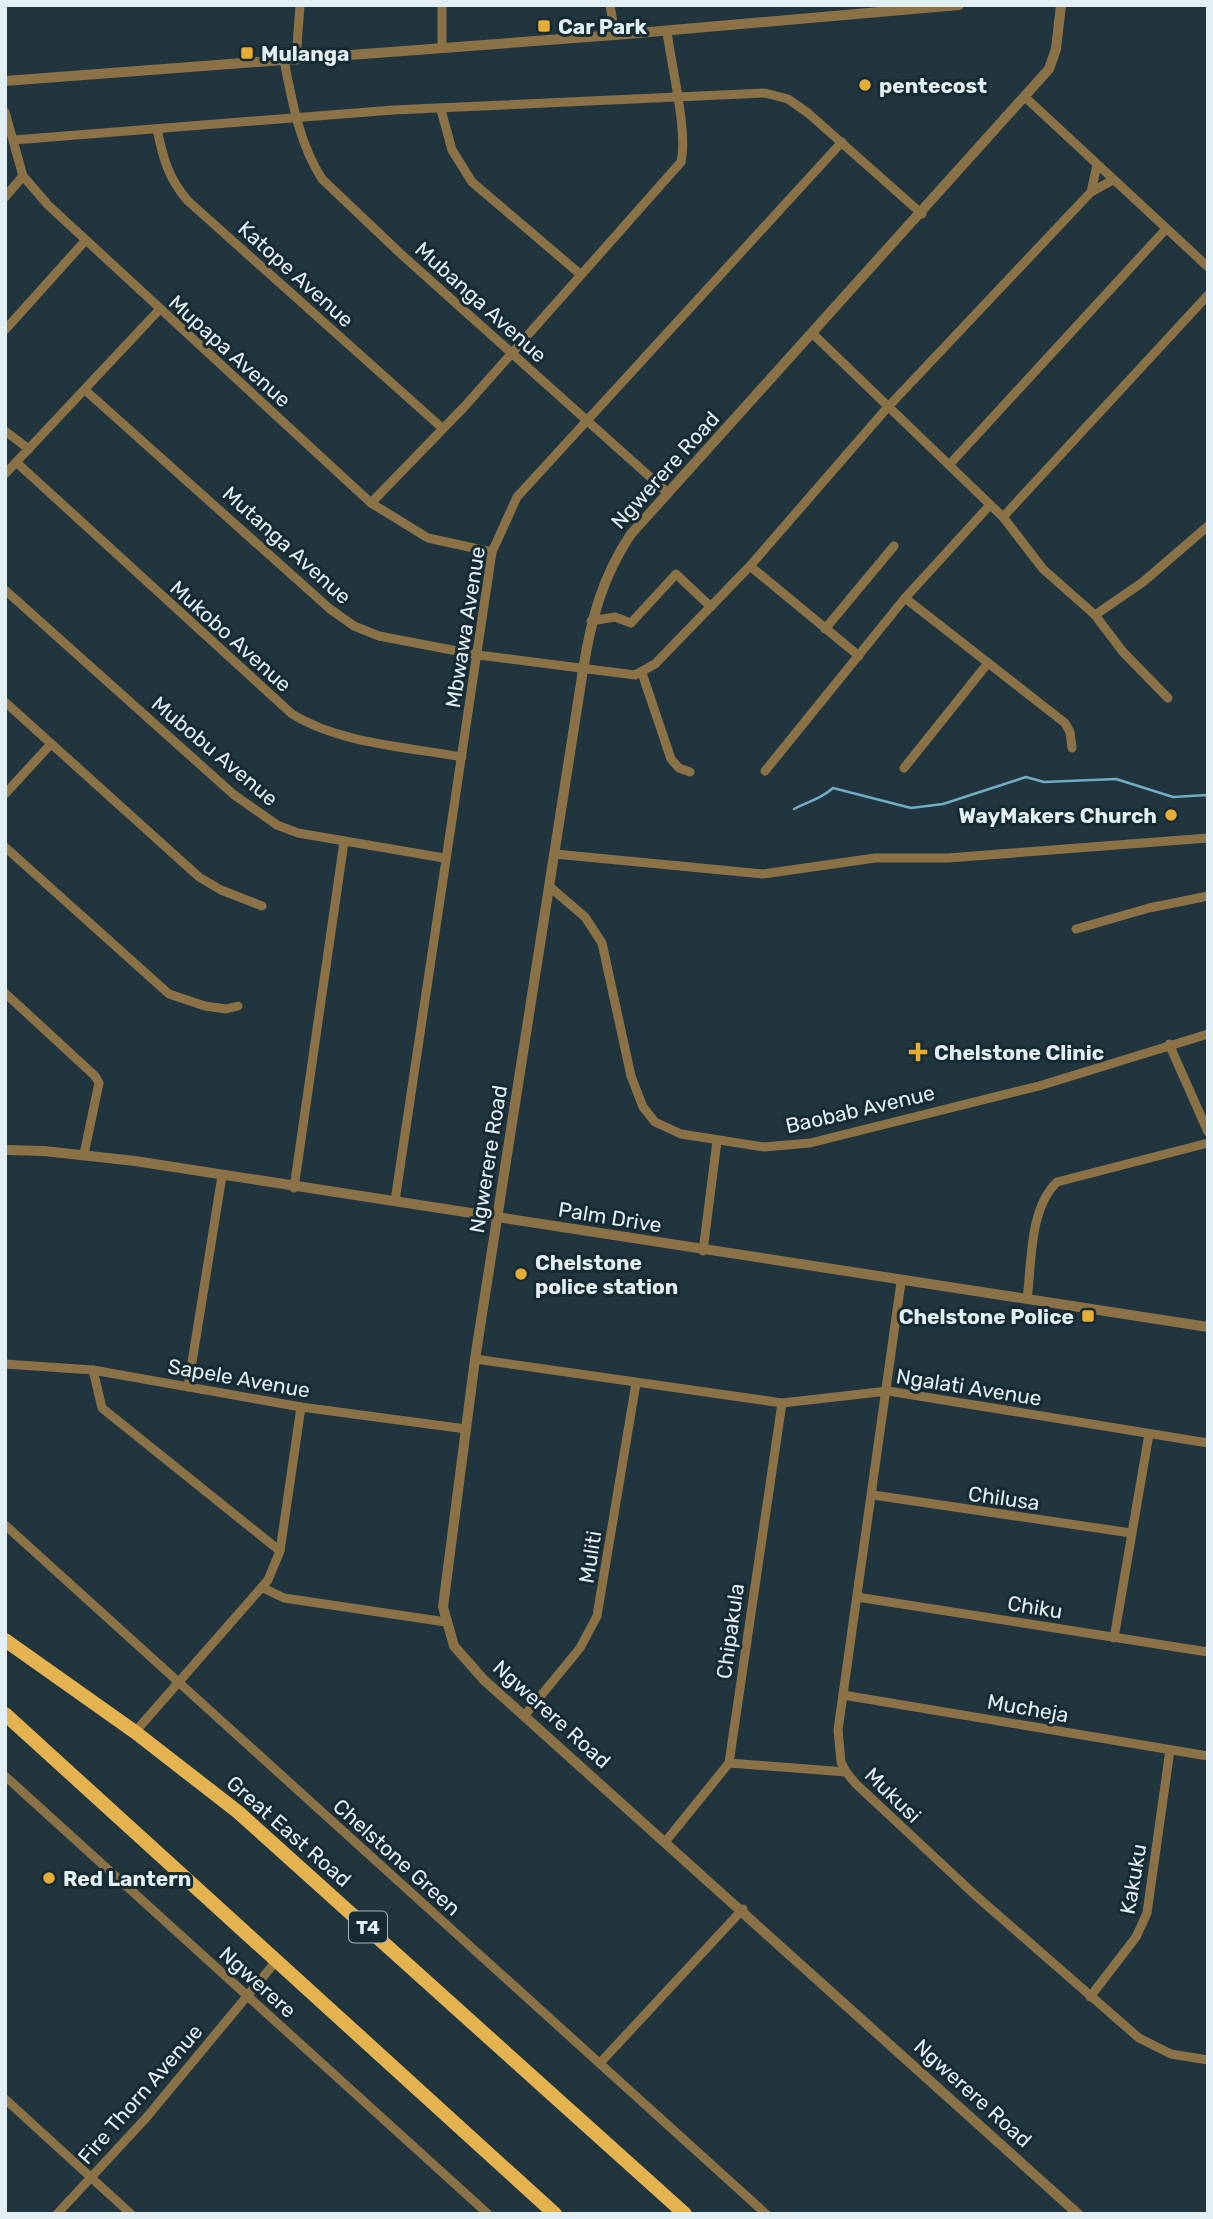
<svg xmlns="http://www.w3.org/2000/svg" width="1213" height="2219" viewBox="0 0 1213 2219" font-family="Rubik,sans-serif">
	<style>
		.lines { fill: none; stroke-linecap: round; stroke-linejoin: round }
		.stream { stroke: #70acc4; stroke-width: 2.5 }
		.minor { stroke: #8b7246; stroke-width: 9 }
		.tertiary { stroke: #8b7246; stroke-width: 10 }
		.primary { stroke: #e5b250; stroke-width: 14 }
		.poi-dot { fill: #e6ad36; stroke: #162a33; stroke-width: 2.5 }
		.labels { text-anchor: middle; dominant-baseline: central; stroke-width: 6; stroke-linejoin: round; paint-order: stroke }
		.shield { fill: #162a33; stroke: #a5b4bb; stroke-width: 2 }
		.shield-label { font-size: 19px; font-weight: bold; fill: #e2eff5 }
		.poi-label { font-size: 21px; font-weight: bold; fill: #e2eff5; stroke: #162a33; text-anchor: start }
		.street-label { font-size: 21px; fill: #e2eff5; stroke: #162a33 }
	</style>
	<rect width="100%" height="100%" fill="#20353e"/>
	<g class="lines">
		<path class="stream" d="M794,809C808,801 820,800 833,788L911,808L943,804L1026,777L1044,782L1116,779L1173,797L1208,795"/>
		<g class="minor">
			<polyline points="610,5 615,35"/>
			<polyline points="442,48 442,5"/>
			<path d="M284,60C292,101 299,143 322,179L402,255L668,493"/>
			<polyline points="296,60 300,5"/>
			<polyline points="1026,98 1208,267"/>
			<polyline points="441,110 452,150 472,182 580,274"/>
			<polyline points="5,112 23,176 48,205 371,503 428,538 492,552"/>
			<path d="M157,129C163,158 168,178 188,201L441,427"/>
			<polyline points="14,140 393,110 765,93 788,99 808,113 922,214"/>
			<polyline points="1091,192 1097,165"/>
			<polyline points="5,197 23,176"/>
			<polyline points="5,330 84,242"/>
			<polyline points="813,334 1003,517 1208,295"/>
			<polyline points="85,390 330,609 354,626 379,636 478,655 635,675 655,664 750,566 887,408 1091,192 1113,180"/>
			<polyline points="5,431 29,449"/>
			<path d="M16,462L292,714C341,744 407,747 462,757"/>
			<polyline points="949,465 1166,229"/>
			<polyline points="5,474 159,310"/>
			<path d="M371,503L465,406L681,162C688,130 671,66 667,31"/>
			<polyline points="1003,517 1043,569 1095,615 1123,652 1168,698"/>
			<polyline points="750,566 859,656"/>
			<polyline points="5,590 233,794 277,825 298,833 444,858"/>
			<polyline points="905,598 1065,723 1070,732 1072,748"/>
			<polyline points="1095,615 1143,582 1208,526"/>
			<polyline points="591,621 615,617 631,623 676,574 711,607"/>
			<polyline points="825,629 894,546"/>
			<polyline points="642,673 671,759 679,768 690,772"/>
			<polyline points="5,702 199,877 221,890 262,906"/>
			<polyline points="904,768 988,663"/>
			<polyline points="765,771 905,598 990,505"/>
			<polyline points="5,794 50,745"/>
			<polyline points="5,847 169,994 205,1006 226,1009 238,1006"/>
			<polyline points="555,854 763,874 875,858 948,858 1208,838"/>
			<polyline points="550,887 585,917 602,943 631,1076 643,1107 655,1122 681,1134 764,1147 810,1143 1039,1086 1208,1034"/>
			<polyline points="1076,929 1149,908 1208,896"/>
			<polyline points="5,993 95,1076 99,1083 84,1154"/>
			<polyline points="1169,1044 1208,1132"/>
			<polyline points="294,1188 344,842"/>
			<polyline points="395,1201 492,552 517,497 842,142"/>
			<polyline points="703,1251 717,1141"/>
			<polyline points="901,1282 838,1730 841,1762 846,1772 856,1784 975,1895 1139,2038 1171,2054 1208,2060"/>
			<path d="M1027,1299C1032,1262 1029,1209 1057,1182L1208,1143"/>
			<polyline points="475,1359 782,1403 888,1391 1208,1443"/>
			<polyline points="5,1364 93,1370 301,1407 466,1429"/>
			<polyline points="93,1370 102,1408 280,1551"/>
			<polyline points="188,1387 222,1176"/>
			<polyline points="873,1495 1131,1533"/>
			<polyline points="5,1525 766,2214"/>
			<polyline points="263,1588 284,1598 446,1622"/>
			<polyline points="857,1597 1208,1652"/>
			<polyline points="1114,1638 1149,1434"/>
			<polyline points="843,1695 1208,1756"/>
			<polyline points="525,1715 580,1648 597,1616 636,1383"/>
			<polyline points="135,1732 268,1580 280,1551 301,1407"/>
			<polyline points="729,1763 846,1772"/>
			<polyline points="5,1776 488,2214"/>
			<polyline points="666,1841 729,1763 782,1403"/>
			<polyline points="1090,1997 1136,1937 1147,1913 1170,1750"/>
			<polyline points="600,2063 743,1909"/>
			<polyline points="5,2099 131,2214"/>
			<polyline points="57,2214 146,2118 277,1960"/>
		</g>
		<g class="tertiary">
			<path d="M1061,5L1056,49L1049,69L631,534C602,577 591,620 583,670L475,1359L443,1607L454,1646L484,1680L1078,2214"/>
			<polyline points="5,81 615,35 959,5"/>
			<polyline points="5,1150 44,1151 135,1161 1208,1327"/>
		</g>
		<g class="primary">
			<polyline points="5,1640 135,1732 238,1812 685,2214"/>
			<polyline points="5,1714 555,2214"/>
		</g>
	</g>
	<g class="poi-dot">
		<rect x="537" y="19" width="14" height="14" rx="3.5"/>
		<rect x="240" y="46" width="14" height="14" rx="3.5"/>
		<circle cx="865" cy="85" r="7"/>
		<circle cx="1171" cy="815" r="7"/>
		<path d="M914.5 1041.5h7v7h7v7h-7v7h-7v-7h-7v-7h7z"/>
		<circle cx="521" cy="1274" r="7"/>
		<rect x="1081" y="1309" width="14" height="14" rx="3.5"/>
		<circle cx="49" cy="1878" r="7"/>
	</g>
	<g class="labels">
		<rect class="shield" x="349" y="1911.5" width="38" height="31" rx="5"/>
		<g class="shield-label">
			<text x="368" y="1927">T4</text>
		</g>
		<g class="poi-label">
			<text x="558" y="26">Car Park</text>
			<text x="261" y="53">Mulanga</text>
			<text x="879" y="85">pentecost</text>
			<text x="1157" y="815" text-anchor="end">WayMakers Church</text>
			<text x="934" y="1052">Chelstone Clinic</text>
			<text x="535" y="1262">Chelstone<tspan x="535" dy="24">police station</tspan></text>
			<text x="1074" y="1316" text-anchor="end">Chelstone Police</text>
			<text x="63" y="1878">Red Lantern</text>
		</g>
		<g class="street-label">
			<text transform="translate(296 274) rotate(42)">Katope Avenue</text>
			<text transform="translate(481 302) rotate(42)">Mubanga Avenue</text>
			<text transform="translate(230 351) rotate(42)">Mupapa Avenue</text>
			<text transform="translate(665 470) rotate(-48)">Ngwerere Road</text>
			<text transform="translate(287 545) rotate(42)">Mutanga Avenue</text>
			<text transform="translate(465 627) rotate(-81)">Mbwawa Avenue</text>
			<text transform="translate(231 636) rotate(42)">Mukobo Avenue</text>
			<text transform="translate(215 751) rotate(40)">Mubobu Avenue</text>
			<text transform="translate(860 1109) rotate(-13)">Baobab Avenue</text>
			<text transform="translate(488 1159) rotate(-81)">Ngwerere Road</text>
			<text transform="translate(610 1217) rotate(9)">Palm Drive</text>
			<text transform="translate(239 1378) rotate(10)">Sapele Avenue</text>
			<text transform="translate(969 1387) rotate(9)">Ngalati Avenue</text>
			<text transform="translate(1004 1498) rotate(8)">Chilusa</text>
			<text transform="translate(590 1557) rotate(-81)">Muliti</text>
			<text transform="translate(1035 1607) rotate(9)">Chiku</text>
			<text transform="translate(730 1631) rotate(-82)">Chipakula</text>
			<text transform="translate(1028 1708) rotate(10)">Mucheja</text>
			<text transform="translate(552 1714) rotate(42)">Ngwerere Road</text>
			<text transform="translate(893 1795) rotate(44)">Mukusi</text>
			<text transform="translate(289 1831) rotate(41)">Great East Road</text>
			<text transform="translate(397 1857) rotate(42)">Chelstone Green</text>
			<text transform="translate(1133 1879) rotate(-80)">Kakuku</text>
			<text transform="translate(258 1982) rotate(42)">Ngwerere</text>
			<text transform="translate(973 2093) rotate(42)">Ngwerere Road</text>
			<text transform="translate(140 2094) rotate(-49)">Fire Thorn Avenue</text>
		</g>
	</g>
	<rect width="1213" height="2219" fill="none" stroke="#e2eff5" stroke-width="14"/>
</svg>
